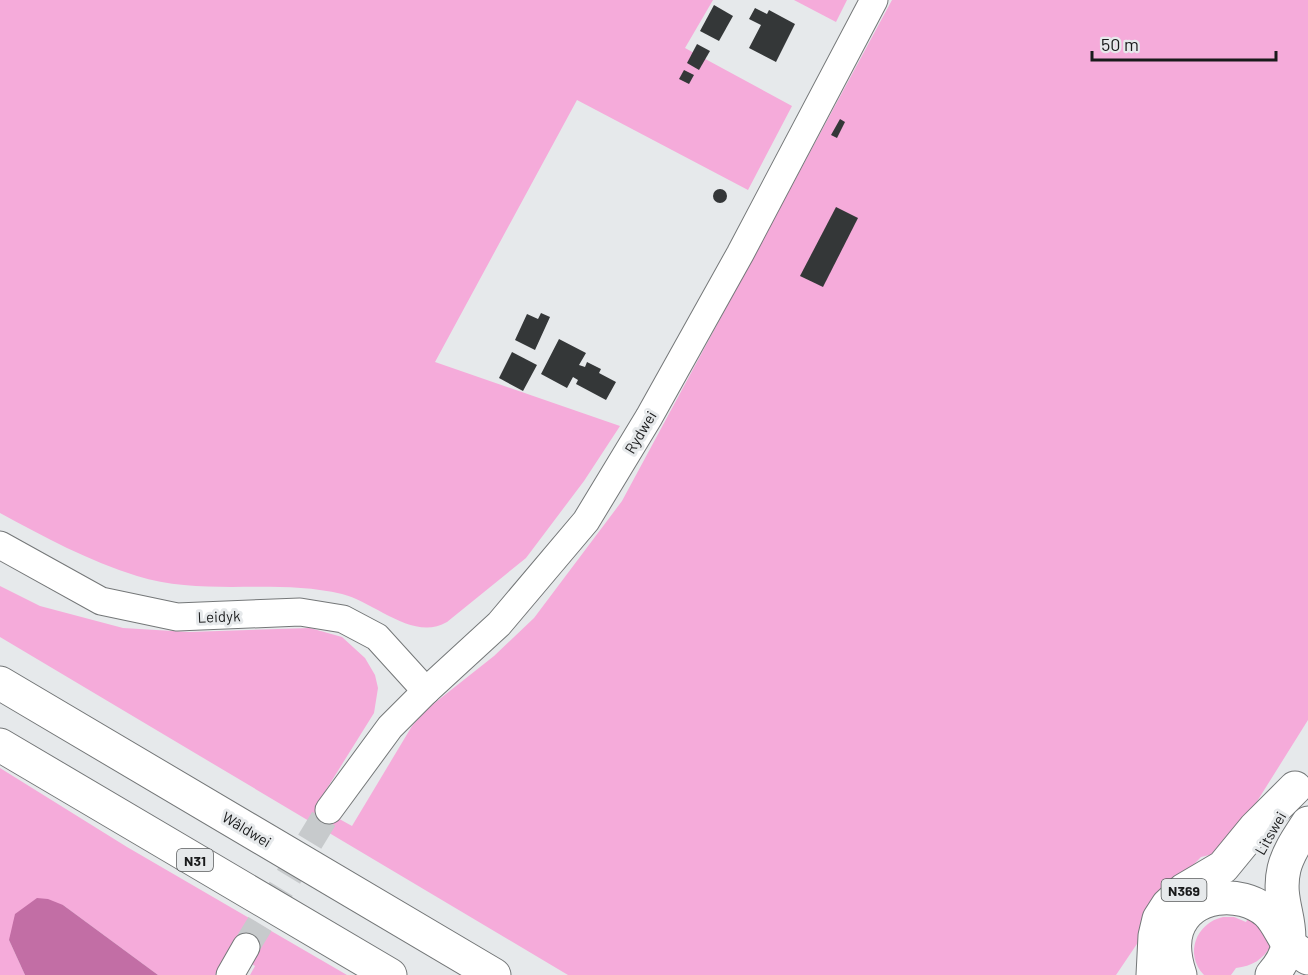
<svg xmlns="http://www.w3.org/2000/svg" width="1308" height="975" viewBox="0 0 1308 975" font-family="Barlow,sans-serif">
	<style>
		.green { fill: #f5abda }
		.water { fill: #c26ea5 }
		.building { fill: #343738 }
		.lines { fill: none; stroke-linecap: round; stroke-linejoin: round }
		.minor-tunnel { stroke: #c7cacc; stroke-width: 27; stroke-dasharray: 27 14; stroke-linecap: butt }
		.minor-casing { stroke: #747778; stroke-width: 29 }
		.primary-casing { stroke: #747778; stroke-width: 35 }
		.trunk-casing { stroke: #747778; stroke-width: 35 }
		.minor { stroke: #fff; stroke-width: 27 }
		.primary { stroke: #fff; stroke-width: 33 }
		.trunk { stroke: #fff; stroke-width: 33 }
		.labels { text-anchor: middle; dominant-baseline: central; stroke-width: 6; stroke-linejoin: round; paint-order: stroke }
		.shield { fill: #e6e9eb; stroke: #565859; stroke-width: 1.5 }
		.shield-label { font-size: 14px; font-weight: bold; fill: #191a1b }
		.street-label { font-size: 15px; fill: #191a1b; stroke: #e6e9eb }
	</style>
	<rect width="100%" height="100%" fill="#e6e9eb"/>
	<g class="green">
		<path d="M0,0H713L685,48L792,106L748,190L577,100L435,362L620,426L584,481L526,558L447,622C413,642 375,602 342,594C274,578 203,597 137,576C89,561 44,537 0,513Z"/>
		<polygon points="794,0 847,0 836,22"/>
		<polygon points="892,0 1308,0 1308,720 1226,851 1201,857 1160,899 1141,938 1116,975 568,975 0,637 0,586 40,606 123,628 189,632 310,628 342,637 365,658 375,675 378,688 374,713 316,806 352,826 412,726 427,709 494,656 534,618 622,501"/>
		<polygon points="0,768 127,847 347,975 250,975 255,966 230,950 215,975 158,975 63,905 9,940 25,975 0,975"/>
		<path d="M1223,917H1234L1246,922L1249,917L1257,924L1271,945C1263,960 1252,966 1236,968L1231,975H1204C1184,954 1196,923 1223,917Z"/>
	</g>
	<polygon class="water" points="37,898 48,899 63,905 158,975 25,975 9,940 15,914"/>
	<g class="building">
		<polygon points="714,5 733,16 719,41 700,31"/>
		<polygon points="755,8 767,14 769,10 795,24 776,62 749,48 761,25 749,19"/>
		<polygon points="697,44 710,51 699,70 687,63"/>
		<polygon points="684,70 694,75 689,84 679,79"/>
		<polygon points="840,119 845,122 837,138 831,135"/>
		<circle cx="720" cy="196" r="7"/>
		<polygon points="836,207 858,218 823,287 800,276"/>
		<polygon points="541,313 550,317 535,350 515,340 527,314 538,319"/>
		<polygon points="559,339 586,353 579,365 585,367 587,362 601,369 599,373 616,382 606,400 576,384 578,380 573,377 567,388 541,374"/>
		<polygon points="512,352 537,365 523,391 499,378"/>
	</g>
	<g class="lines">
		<polyline class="minor-tunnel" points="246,947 329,810"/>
		<defs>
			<g id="minor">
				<polyline points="0,545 101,601 177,617 300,612 343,619 377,637 426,691"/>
				<polyline points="329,810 390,727 426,691 499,624 586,521 649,417 740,254 874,0"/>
				<polyline points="230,975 246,947"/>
			</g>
			<g id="primary">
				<polyline points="1153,975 1155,936 1159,919 1168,905 1184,890 1223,867 1255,828 1295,788"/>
				<path d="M1180,975C1175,960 1172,945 1177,930C1190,893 1240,889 1267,912C1277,921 1282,936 1290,946"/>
				<path d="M1272,975C1308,934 1274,912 1284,869C1288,852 1299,837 1308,823"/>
			</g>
			<g id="trunk">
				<polyline points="0,683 494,975"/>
				<polyline points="0,745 390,975"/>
				<polyline points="1290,946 1308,958"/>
			</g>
		</defs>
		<use href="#minor" class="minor-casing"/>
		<use href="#primary" class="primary-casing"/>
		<use href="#trunk" class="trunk-casing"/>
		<use href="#minor" class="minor"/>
		<use href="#primary" class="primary"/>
		<use href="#trunk" class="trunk"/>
	</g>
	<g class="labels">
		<g class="shield">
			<rect x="177" y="849" width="36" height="22" rx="4.5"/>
			<rect x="1161.5" y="879" width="45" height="22" rx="4.5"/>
		</g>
		<g class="shield-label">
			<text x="195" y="860">N31</text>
			<text x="1184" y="890">N369</text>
		</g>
		<g class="street-label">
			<text transform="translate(640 432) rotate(-59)">Rydwei</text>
			<text transform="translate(219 616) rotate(-2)">Leidyk</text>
			<text transform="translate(247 829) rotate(31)">Wâldwei</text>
			<text transform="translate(1270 833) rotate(-60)">Litswei</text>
		</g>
	</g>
	<path d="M1092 51v9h184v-9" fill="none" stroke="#191a1b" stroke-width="3"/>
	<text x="1101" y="51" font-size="18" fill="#191a1b" stroke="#e6e9eb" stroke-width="4.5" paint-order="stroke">50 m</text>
</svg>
